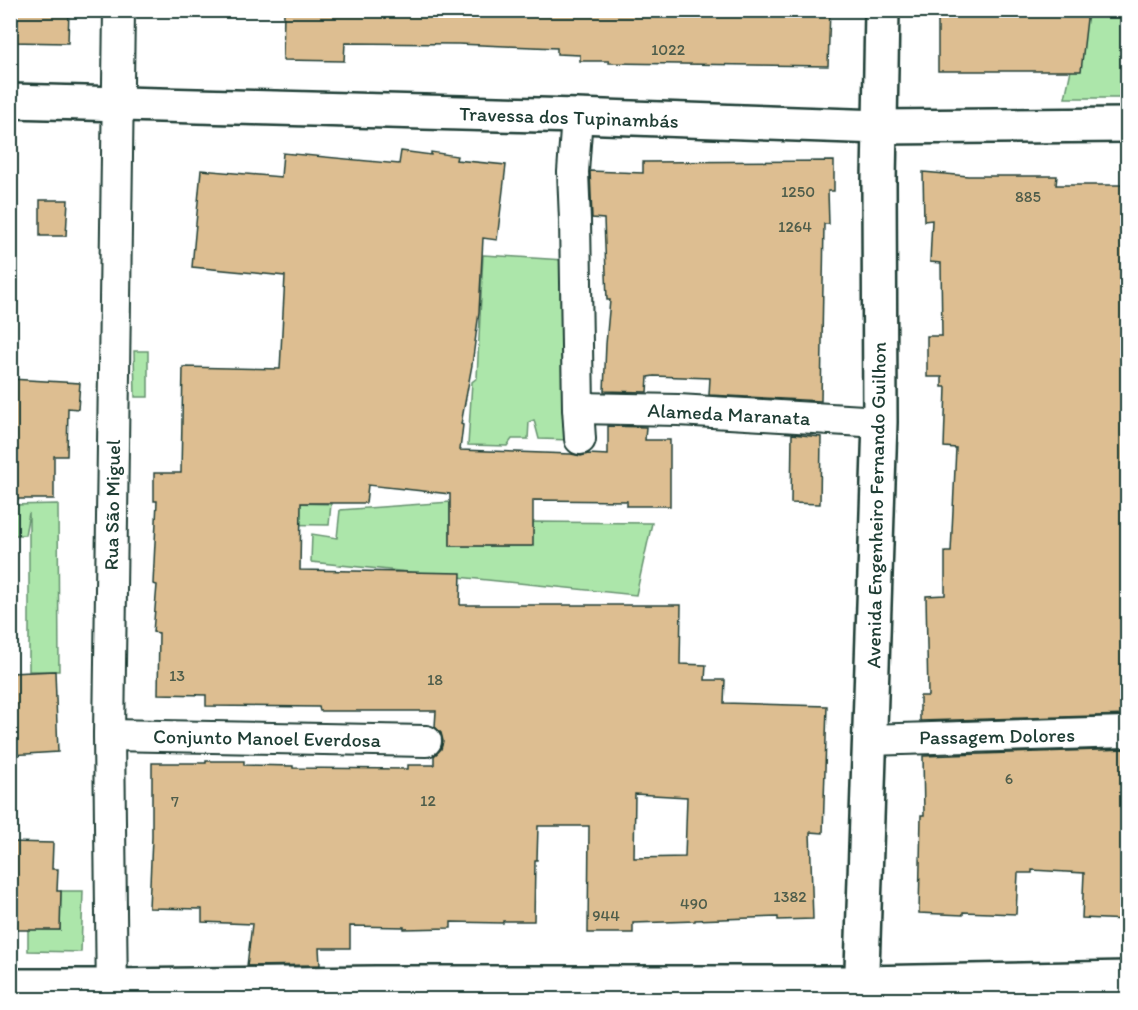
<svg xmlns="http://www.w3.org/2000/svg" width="1138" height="1010" viewBox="0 0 1138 1010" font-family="Itim,sans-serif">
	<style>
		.green { fill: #ace6aa; stroke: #66926f; stroke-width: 1.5 }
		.building { fill: #ddbe91; stroke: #1f3d34; stroke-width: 1.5; fill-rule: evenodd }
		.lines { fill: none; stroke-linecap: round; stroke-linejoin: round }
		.minor-casing { stroke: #1f3d34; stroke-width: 34 }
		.tertiary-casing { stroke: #1f3d34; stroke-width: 38 }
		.secondary-casing { stroke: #1f3d34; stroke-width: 38 }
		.minor { stroke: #fff; stroke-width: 30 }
		.tertiary { stroke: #fff; stroke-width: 33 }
		.secondary { stroke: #fff; stroke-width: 33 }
		.labels { text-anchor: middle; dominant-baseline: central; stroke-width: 4.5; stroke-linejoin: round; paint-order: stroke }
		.number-label { font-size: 16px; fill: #4e5d4b }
		.street-label { font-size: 20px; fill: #1f3d34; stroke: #fff }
	</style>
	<rect width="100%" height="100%" fill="#fff"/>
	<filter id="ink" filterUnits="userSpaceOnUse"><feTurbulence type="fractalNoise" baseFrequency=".0167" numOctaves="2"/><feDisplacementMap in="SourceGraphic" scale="12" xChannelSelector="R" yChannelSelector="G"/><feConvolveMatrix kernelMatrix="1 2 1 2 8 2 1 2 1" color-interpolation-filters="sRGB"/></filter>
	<g filter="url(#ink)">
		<g class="green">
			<polygon points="1098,11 1127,11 1127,98 1065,98 1081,23"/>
			<polygon points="483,255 564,260 571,440 539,439 534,420 529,422 528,439 512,439 507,446 468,445 472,382 477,378"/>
			<polygon points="134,351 148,351 148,397 135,397"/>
			<polygon points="254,502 331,504 329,525 255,524"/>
			<polygon points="450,502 450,546 532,546 533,522 652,523 636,595 311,562 312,534 337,538 340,510"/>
			<polygon points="58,504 59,671 29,671 29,513 25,535 11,535 10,505"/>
			<polygon points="61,891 83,891 81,952 28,951 28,929 60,930"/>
		</g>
		<g class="building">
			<polygon points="10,10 69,10 68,43 10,42"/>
			<polygon points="284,10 830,10 828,66 609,63 609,61 580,61 580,55 557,54 557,48 458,44 345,43 344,61 283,60"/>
			<polygon points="938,10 1088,10 1081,71 938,71"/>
			<path d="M401,151L431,155V152L457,156L456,160L506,165L497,240L483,238L479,312L472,365L461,424L463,425L460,450L571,454L581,456L588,454L608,455V426L646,427L645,440H670V506H627V501L533,500V546H450V494L368,485L366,503H301L300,570L461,573L460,605H681L680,664L706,665L705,680H725L724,703L827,706L823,833L810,832L813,919L778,920V917L695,920V921L633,923V933H588L589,826H538L537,860H535L534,921H503V923L451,922V928L404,929V927L350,926V948H319L320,965L247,966L252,924L202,922V909L149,908L152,837V763H206V761H244V765L293,766V768L408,769V765H434V756L441,749L443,741L441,733L435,727L436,711H320L319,707L206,706V695L158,694L159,633L153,632L157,585L153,584L157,501H154V473H181L183,367L280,369L285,276L192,267L201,170L281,177L283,153L399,164ZM635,794L687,797L685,857L634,858Z"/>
			<polygon points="834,161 834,191 828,191 829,224 824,224 821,401 709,395 710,378 654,376 648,377 647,392 604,391 606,344 610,300 607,300 604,219 592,218 590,171 643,173 643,162"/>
			<polygon points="923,172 968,176 1057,176 1056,185 1128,185 1128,715 920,721 920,696 928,696 926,596 945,595 945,552 951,552 956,448 944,447 946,387 942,387 942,377 927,377 927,336 942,336 941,263 930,262 932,220 924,221"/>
			<polygon points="40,200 68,200 66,236 40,236"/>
			<polygon points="10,379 80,383 78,409 68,408 67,456 54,456 54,499 10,499"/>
			<polygon points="792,434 821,437 820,504 791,503"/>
			<polygon points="55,671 58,752 10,755 10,673"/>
			<polygon points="1128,749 1128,920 1082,918 1084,873 1032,870 1032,873 1018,873 1016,914 963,912 963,915 919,913 921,815 924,815 923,756"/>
			<polygon points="10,842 53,843 52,869 58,869 57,891 61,891 60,930 10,930"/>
		</g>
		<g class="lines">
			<defs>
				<g id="minor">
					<polyline points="577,116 573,172 575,220 578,408 580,439"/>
					<polyline points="578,408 678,410 880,422"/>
					<polyline points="109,735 426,741"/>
					<polyline points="869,740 1125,732"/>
					<polyline points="112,1000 109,735 119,10"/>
				</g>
				<g id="tertiary">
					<polyline points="10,101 577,116 880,127 1128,125"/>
					<polyline points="10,986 112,986 376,983 861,983 1128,978"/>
				</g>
				<polyline id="secondary" points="861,1000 880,422 879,181 882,10"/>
			</defs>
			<use href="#minor" class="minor-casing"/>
			<use href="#tertiary" class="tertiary-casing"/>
			<use href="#secondary" class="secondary-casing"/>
			<use href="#minor" class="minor"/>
			<use href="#tertiary" class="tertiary"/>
			<use href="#secondary" class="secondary"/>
		</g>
	</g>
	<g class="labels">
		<g class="number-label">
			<text x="668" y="49">1022</text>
			<text x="798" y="191">1250</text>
			<text x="1028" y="196">885</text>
			<text x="795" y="226">1264</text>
			<text x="177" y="675">13</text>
			<text x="435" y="679">18</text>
			<text x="1009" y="778">6</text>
			<text x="428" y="800">12</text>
			<text x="175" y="801">7</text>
			<text x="790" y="896">1382</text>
			<text x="694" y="903">490</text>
			<text x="606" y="915">944</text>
		</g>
		<g class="street-label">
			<text transform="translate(569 117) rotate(2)">Travessa dos Tupinambás</text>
			<text transform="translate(729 414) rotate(3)">Alameda Maranata</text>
			<text transform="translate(112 505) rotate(-89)">Rua São Miguel</text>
			<text transform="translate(876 505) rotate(-89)">Avenida Engenheiro Fernando Guilhon</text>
			<text transform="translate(997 736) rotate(-1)">Passagem Dolores</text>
			<text transform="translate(267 738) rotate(1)">Conjunto Manoel Everdosa</text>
		</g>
	</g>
	<rect width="1138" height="1010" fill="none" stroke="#fff" stroke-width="36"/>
	<rect x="18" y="18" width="1102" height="974" fill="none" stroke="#1f3d34" stroke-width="2" filter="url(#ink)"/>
</svg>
